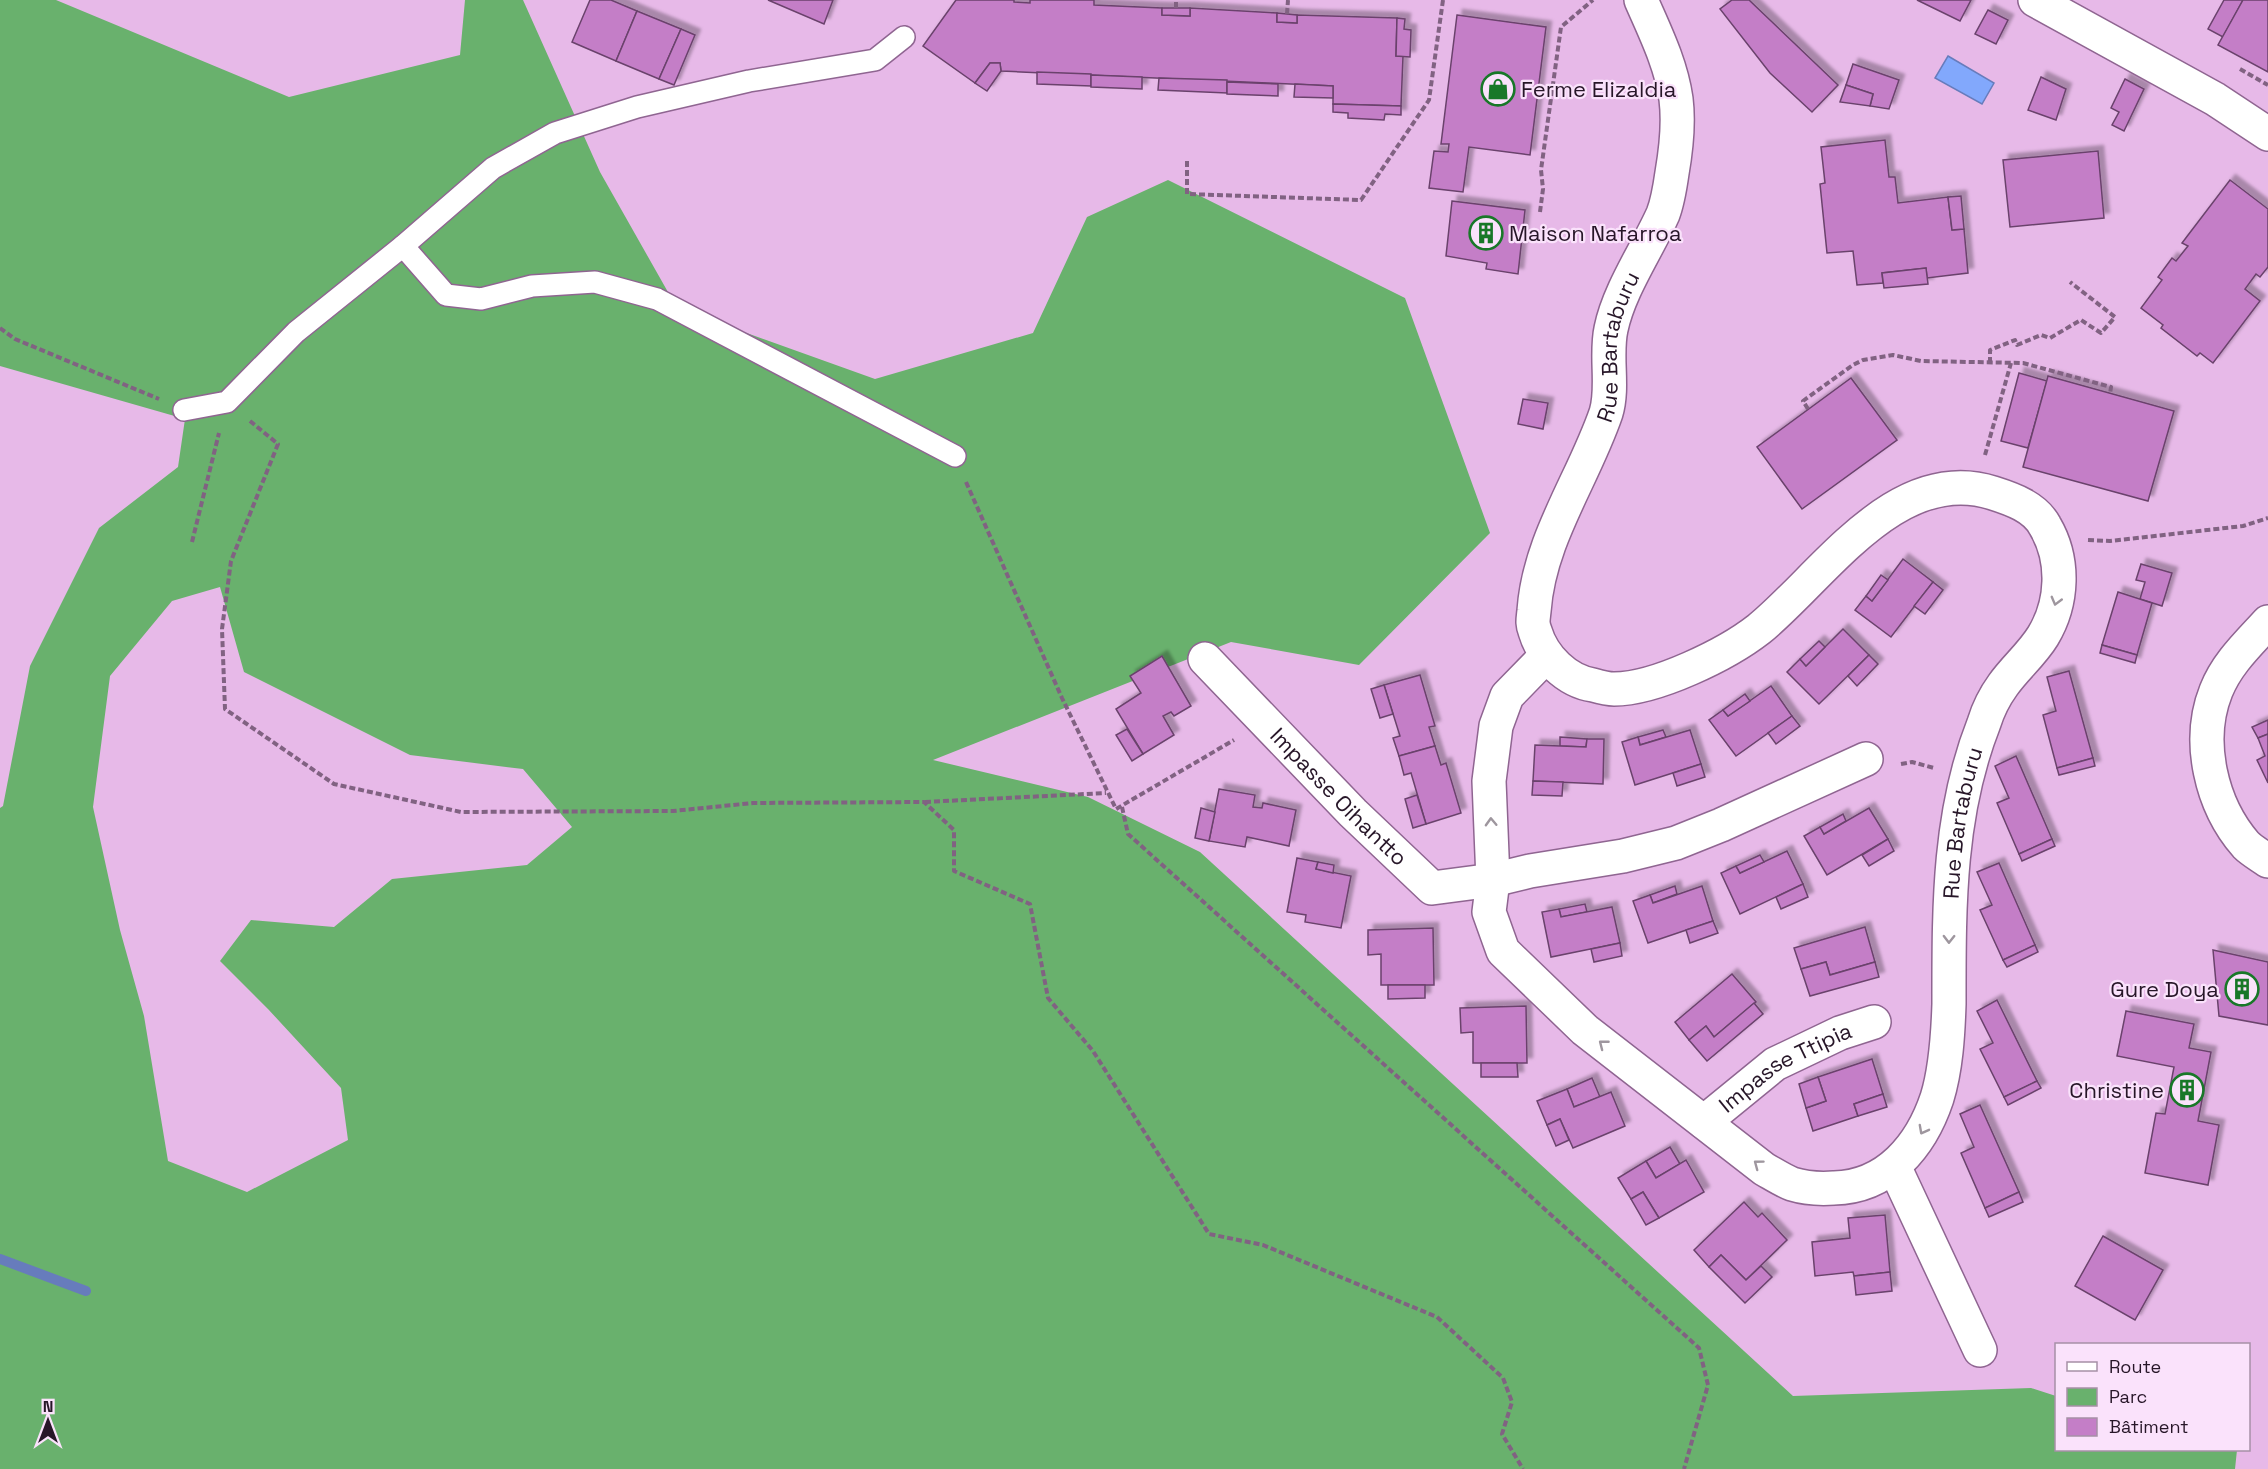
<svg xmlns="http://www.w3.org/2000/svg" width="2268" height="1469" viewBox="0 0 2268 1469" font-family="'Space Grotesk',sans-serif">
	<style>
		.green { fill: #69b16d; fill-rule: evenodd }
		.water { fill: #82a8fc; stroke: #677cbc; stroke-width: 1.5 }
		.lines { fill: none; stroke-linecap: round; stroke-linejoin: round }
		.stream { stroke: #677cbc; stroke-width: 10 }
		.building { fill: #c47ec7; stroke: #6a426c; stroke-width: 1.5; filter: url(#shadow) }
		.service-casing { stroke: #8f6591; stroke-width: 24 }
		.minor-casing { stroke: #8f6591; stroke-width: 36 }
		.tertiary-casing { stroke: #8f6591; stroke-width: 36 }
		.path { stroke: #816282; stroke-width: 4; stroke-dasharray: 6 3; stroke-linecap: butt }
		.service { stroke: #fff; stroke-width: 21 }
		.minor { stroke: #fff; stroke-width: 33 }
		.tertiary { stroke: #fff; stroke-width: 33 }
		.oneway { stroke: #9e969e }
		.labels { text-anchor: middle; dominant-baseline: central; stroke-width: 4.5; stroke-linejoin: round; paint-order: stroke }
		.poi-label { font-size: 22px; fill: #271628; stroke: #fae2fb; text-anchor: start }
		.street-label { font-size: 22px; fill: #271628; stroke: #fae2fb }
	</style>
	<defs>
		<filter id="shadow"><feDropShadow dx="5.5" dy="-5.5" stdDeviation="1.5" flood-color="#0004"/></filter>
	</defs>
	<rect width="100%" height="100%" fill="#e7b9e8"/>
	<path class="green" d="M0,0H56L289,97L460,55L465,0H523L600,172L677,308L875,379L1033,333L1087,217L1168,180L1405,298L1490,533L1359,665L1231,642L933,760L1088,797L1200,852L1793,1396L2031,1388L2056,1396V1450H2237L2235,1469H0V808L3,806L30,666L99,528L178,467L185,419L0,366ZM220,587L244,672L410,755L523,769L572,827L527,865L392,879L334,927L251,920L220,961L268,1009L341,1088L348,1140L247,1192L168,1161L144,1016L120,930L93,807L110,676L172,601Z"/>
	<polygon class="water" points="1948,56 1994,83 1982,104 1935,78"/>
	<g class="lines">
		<polyline class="stream" points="0,1259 86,1291"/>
	</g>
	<g class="building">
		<polygon points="590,0 611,0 637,11 616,61 572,42"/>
		<polygon points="768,0 833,0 824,24"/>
		<polygon points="956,0 1014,0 1014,2 1030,3 1030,0 1094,0 1094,5 1162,8 1162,15 1190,16 1190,8 1277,13 1277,22 1297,23 1297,15 1397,18 1396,56 1403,56 1401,106 1333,104 1333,86 1001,71 1000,63 990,63 975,83 923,46"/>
		<polygon points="1732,0 1749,0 1838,85 1812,112 1770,73 1720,9"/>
		<polygon points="1917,0 1971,0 1960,21"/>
		<polygon points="2224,0 2243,0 2223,37 2208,29"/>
		<polygon points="2243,0 2268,0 2268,72 2218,45"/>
		<polygon points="1162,8 1190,8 1190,16 1162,15"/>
		<polygon points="1988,10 2008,20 1996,44 1975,34"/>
		<polygon points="637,11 681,29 659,79 616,61"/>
		<polygon points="1277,13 1297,15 1297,23 1277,22"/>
		<polygon points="1457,15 1546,27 1530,155 1469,147 1463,192 1429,188 1434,151 1448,152 1449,144 1441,144"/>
		<polygon points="1397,18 1405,19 1404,29 1411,30 1410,57 1396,56"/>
		<polygon points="681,29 695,35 674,85 659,79"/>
		<polygon points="990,63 1000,63 1001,71 987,91 975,83"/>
		<polygon points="1853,64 1899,80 1889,109 1870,106 1873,94 1846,85"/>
		<polygon points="1037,72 1091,74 1091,86 1037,84"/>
		<polygon points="1091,75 1142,77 1142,89 1091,87"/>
		<polygon points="2041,77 2066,89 2056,120 2028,110"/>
		<polygon points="1159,78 1227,80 1227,93 1158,90"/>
		<polygon points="2125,79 2144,89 2124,131 2112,125 2119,112 2111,108"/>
		<polygon points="1227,82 1278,84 1278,96 1227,94"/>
		<polygon points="1295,84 1333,86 1333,98 1294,97"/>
		<polygon points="1846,85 1873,94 1870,106 1840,102"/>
		<polygon points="1333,104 1401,106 1401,115 1385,114 1384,120 1348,118 1348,113 1333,112"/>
		<polygon points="1885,140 1889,177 1895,177 1898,203 1948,197 1952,230 1964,229 1968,273 1927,278 1926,268 1882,273 1883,283 1857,285 1853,251 1827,253 1820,184 1825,183 1821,147"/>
		<polygon points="2098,151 2104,218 2010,227 2003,160"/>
		<polygon points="2230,180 2268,209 2268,267 2260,277 2256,274 2245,289 2260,301 2213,363 2200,353 2197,356 2161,328 2163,325 2141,308 2162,280 2158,277 2172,258 2176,261 2188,246 2182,243"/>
		<polygon points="1961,196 1964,229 1952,230 1948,197"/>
		<polygon points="1452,201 1525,210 1518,274 1486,269 1487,263 1446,256"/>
		<polygon points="1926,268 1928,284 1884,288 1882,273"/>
		<polygon points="2019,373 2047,381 2028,448 2001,441"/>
		<polygon points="2048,376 2174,411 2148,501 2023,467"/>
		<polygon points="1851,378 1897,440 1802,509 1757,447"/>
		<polygon points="1523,399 1548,403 1543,429 1518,424"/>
		<polygon points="1903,559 1933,582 1891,637 1855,610 1866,596 1872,601"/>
		<polygon points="2141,564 2172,573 2162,606 2140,599 2145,582 2136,580"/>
		<polygon points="1881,575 1888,580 1872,601 1866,596"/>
		<polygon points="1933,582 1943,590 1925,614 1914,606"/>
		<polygon points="2118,592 2152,603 2137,655 2102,645"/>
		<polygon points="1843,629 1869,655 1819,704 1787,672 1800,659 1806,666"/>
		<polygon points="1819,641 1825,647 1806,666 1800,659"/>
		<polygon points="2102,645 2137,655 2135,663 2100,653"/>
		<polygon points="1869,655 1878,664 1857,686 1848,676"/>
		<polygon points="1162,656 1191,706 1174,716 1171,712 1163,716 1174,735 1143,754 1116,709 1141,693 1130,676"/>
		<polygon points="2069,671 2093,758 2057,768 2043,715 2056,711 2047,677"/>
		<polygon points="1420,675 1435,726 1429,727 1435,746 1399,756 1393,738 1400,736 1384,685"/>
		<polygon points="1384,685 1393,714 1380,718 1371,689"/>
		<polygon points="1771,686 1792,716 1736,756 1709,720 1723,710 1728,716"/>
		<polygon points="1745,694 1750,701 1728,716 1723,710"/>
		<polygon points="1792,716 1800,726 1776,744 1768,733"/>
		<polygon points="2268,720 2268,734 2258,738 2252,727"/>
		<polygon points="1127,729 1143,754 1132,761 1116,735"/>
		<polygon points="1663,730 1666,737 1640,745 1638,737"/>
		<polygon points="1690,730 1701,764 1635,785 1622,742 1638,737 1640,745"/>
		<polygon points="2268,734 2268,783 2257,760 2265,756 2258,738"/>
		<polygon points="1560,737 1587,739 1586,747 1560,746"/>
		<polygon points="1587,739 1604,739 1603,784 1533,781 1535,745 1586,747"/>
		<polygon points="1435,746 1441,765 1446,763 1461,813 1426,824 1411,773 1404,775 1399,756"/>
		<polygon points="2016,756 2052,839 2019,854 1997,803 2009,798 1995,766"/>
		<polygon points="2093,758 2095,766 2059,775 2057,768"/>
		<polygon points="1701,764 1705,777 1677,786 1673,773"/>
		<polygon points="1533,781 1563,782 1562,796 1532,795"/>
		<polygon points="1219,789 1255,795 1253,807 1262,808 1263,803 1296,810 1289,846 1247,837 1245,847 1209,841"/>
		<polygon points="1417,795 1426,824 1413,828 1405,799"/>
		<polygon points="1201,808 1215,812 1209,841 1195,838"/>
		<polygon points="1869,808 1888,839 1827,875 1804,836 1820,827 1824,834"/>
		<polygon points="1843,814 1846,821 1824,834 1820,827"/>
		<polygon points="1888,839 1894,851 1869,866 1862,855"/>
		<polygon points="2052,839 2055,846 2022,861 2019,854"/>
		<polygon points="1787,851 1803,884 1740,914 1721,873 1736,866 1740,873"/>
		<polygon points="1760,855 1764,862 1740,873 1736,866"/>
		<polygon points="1297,858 1318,862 1316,869 1351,876 1341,928 1305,922 1306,915 1287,912"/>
		<polygon points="1318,862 1334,865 1333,873 1316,869"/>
		<polygon points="1999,863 2035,945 2003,960 1980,910 1992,905 1977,872"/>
		<polygon points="1803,884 1808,897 1781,909 1776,897"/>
		<polygon points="1675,886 1677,894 1653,903 1650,895"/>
		<polygon points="1702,886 1713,921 1648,943 1633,901 1650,895 1653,903"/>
		<polygon points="1585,904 1587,912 1561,917 1559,909"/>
		<polygon points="1612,907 1620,943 1551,957 1542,912 1559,909 1561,917"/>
		<polygon points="1713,921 1718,933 1690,943 1686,930"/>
		<polygon points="1865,927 1875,962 1830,975 1826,962 1801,969 1794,948"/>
		<polygon points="1433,928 1434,985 1381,985 1381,954 1368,955 1368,930"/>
		<polygon points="1620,943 1622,956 1594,962 1591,949"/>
		<polygon points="2035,945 2038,952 2007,967 2003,960"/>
		<polygon points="2213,950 2268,962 2268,1025 2219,1016"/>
		<polygon points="1826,962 1830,975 1875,962 1879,977 1810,996 1801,969"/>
		<polygon points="1732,974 1756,1002 1714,1037 1706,1026 1689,1040 1675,1022"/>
		<polygon points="1388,985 1425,985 1425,998 1388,999"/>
		<polygon points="1997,1000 2037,1081 2004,1097 1980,1049 1993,1043 1977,1011"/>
		<polygon points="1754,1003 1763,1014 1707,1061 1689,1040 1706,1026 1714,1037"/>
		<polygon points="1526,1006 1527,1063 1473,1063 1473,1032 1461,1033 1460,1008"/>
		<polygon points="2126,1011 2194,1024 2189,1048 2211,1052 2198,1121 2219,1125 2208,1185 2145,1173 2156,1113 2165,1114 2174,1067 2117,1056"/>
		<polygon points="1872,1059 1883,1094 1854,1104 1858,1116 1813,1131 1806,1108 1826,1101 1818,1077"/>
		<polygon points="1481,1063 1517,1063 1518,1077 1481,1077"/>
		<polygon points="1818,1077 1826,1101 1806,1108 1799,1084"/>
		<polygon points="1592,1078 1600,1097 1574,1107 1567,1089"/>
		<polygon points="2037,1081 2041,1088 2008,1105 2004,1097"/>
		<polygon points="1567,1089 1574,1107 1611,1092 1625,1126 1573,1148 1560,1119 1547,1125 1537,1101"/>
		<polygon points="1883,1094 1887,1107 1858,1116 1854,1104"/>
		<polygon points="1980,1105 2019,1192 1985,1208 1961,1153 1974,1147 1960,1114"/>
		<polygon points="1560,1119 1569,1140 1556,1146 1547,1125"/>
		<polygon points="1670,1147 1680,1164 1656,1178 1646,1161"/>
		<polygon points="1686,1160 1704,1192 1659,1218 1643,1192 1631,1199 1618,1178 1646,1161 1656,1178"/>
		<polygon points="1643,1192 1659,1218 1646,1225 1631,1199"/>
		<polygon points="2019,1192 2023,1202 1989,1217 1985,1208"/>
		<polygon points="1744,1202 1758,1217 1762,1213 1787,1240 1746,1280 1721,1255 1709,1267 1694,1250"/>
		<polygon points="1885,1215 1890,1272 1854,1276 1853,1272 1815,1276 1812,1242 1850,1238 1848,1218"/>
		<polygon points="2103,1236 2163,1270 2135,1320 2075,1286"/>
		<polygon points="1721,1255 1746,1280 1761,1266 1772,1277 1745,1303 1709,1267"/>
		<polygon points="1890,1272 1892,1291 1856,1295 1854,1276"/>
	</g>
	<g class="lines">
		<defs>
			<g id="service">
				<polyline points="403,246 446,295 481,299 532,286 595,282 657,299 955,456"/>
				<polyline points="184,410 227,402 296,332 403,246 493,168 555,133 637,107 749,81 875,60 904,37"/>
			</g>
			<g id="minor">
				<path d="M2268,622C2249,643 2227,663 2216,691C2196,741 2211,805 2246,845C2252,851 2261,856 2268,861"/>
				<path id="s1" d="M1546,656L1507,696L1496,726L1489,781L1493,880L1489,912L1503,951L1585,1030L1764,1169C1773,1174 1782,1180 1792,1184C1805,1188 1820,1189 1834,1188C1887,1187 1921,1146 1937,1098C1946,1069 1948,1035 1949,1004C1949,908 1948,814 1984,723C1988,710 1995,696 2003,685C2015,668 2032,654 2043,636C2063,603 2065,560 2045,526C2035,507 2012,499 1993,493C1896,462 1823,577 1759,629C1727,654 1656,689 1614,689C1607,689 1600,687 1593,685C1567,681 1543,658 1535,631C1532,623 1533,620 1534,611C1539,539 1583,480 1606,413C1614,387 1605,356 1611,329C1619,290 1647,250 1663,214C1668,201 1670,187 1672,173C1676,150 1679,123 1676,99C1671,64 1655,32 1641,0"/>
				<path id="s2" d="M1205,659L1353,813L1432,888L1493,880L1530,871L1623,856L1676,843L1721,825L1866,759"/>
				<path id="s3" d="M1704,1122L1775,1064L1840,1033L1874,1022"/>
				<polyline points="1894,1166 1980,1350"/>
			</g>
			<polyline id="tertiary" points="2035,0 2215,99 2268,134"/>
		</defs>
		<use href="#service" class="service-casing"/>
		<use href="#minor" class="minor-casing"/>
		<use href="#tertiary" class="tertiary-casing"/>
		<g class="path">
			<polyline points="1176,8 1176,0"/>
			<polyline points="1287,14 1288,0"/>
			<polyline points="2240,69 2268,85"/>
			<polyline points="1187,161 1187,194 1361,200 1429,100 1443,0"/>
			<polyline points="1540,212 1543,189 1541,170 1561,27 1593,0"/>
			<polyline points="0,328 15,339 159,399"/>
			<polyline points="1990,363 1990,350 2015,340 2017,345 2041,335 2050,338 2081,320 2101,333 2115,317 2070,282"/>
			<polyline points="1808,409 1803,401 1853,365 1863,360 1893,355 1921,361 2023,363 2111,387 2110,394"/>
			<polyline points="250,421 278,444 231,561 222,629 225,709 334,784 461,812 673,811 753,803 924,802 954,830 954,871 1030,904 1048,998 1093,1051 1209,1234 1263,1245 1437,1317 1503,1378 1512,1402 1502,1434 1523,1469"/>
			<polyline points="1985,455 2011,363"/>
			<polyline points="966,482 1062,698 1116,809 1234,740"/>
			<polyline points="2088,540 2110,541 2243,526 2268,518"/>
			<polyline points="192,542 219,433"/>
			<polyline points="1901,764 1912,762 1934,768"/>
			<polyline points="925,802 1106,793"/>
			<polyline points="1122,807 1128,834 1699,1348 1708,1385 1684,1469"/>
		</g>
		<use href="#service" class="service"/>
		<use href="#minor" class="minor"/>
		<use href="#tertiary" class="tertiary"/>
	</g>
	<defs><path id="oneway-chevron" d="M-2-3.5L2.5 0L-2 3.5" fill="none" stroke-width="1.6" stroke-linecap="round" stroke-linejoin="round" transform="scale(1.5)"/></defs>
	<g class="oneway">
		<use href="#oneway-chevron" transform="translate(2056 601) rotate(105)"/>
		<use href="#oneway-chevron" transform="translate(1491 822) rotate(-92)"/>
		<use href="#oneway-chevron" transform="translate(1949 939) rotate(91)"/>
		<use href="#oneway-chevron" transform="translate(1603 1044) rotate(-142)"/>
		<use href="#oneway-chevron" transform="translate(1923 1130) rotate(118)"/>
		<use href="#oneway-chevron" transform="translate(1758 1164) rotate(-143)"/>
	</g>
	<defs>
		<symbol id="shop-ring" viewBox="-11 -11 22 22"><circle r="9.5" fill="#fae2fb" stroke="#187828" stroke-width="1.5"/><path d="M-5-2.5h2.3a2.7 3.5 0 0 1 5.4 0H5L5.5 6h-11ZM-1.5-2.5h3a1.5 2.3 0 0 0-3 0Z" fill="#187828"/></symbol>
		<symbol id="building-ring" viewBox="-11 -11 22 22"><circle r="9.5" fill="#fae2fb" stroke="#187828" stroke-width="1.5"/><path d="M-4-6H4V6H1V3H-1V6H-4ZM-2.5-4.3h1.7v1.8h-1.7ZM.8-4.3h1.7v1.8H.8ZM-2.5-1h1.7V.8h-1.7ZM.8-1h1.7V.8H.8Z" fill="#187828"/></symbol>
	</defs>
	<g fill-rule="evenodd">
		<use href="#shop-ring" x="1479" y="70" width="38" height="38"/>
		<use href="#building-ring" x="1467" y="214" width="38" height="38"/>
		<use href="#building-ring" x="2223" y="970" width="38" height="38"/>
		<use href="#building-ring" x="2168" y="1071" width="38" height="38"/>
	</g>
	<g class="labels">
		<g class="poi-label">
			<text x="1521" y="89">Ferme Elizaldia</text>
			<text x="1509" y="233">Maison Nafarroa</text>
			<text x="2219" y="989" text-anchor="end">Gure Doya</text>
			<text x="2164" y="1090" text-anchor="end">Christine</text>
		</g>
		<g class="street-label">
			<text stroke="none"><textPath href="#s1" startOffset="2390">Rue Bartaburu</textPath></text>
			<text stroke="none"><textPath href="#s2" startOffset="192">Impasse Oihantto</textPath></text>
			<text stroke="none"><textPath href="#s1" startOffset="1154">Rue Bartaburu</textPath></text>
			<text stroke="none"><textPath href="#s3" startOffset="99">Impasse Ttipia</textPath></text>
		</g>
	</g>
	<rect x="2055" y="1343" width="195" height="108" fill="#fae2fb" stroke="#a690a7" stroke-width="1.5"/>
	<rect x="2067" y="1362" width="30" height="9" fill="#ffffff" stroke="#a690a7" stroke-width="1.5"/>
	<text x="2109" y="1373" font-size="18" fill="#271628">Route</text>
	<rect x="2067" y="1388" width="30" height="18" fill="#69b16d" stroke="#a690a7" stroke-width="1.5"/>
	<text x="2109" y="1403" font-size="18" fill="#271628">Parc</text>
	<rect x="2067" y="1418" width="30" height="18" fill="#c47ec7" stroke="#a690a7" stroke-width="1.5"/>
	<text x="2109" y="1433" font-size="18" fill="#271628">Bâtiment</text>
	<g transform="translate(48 1421)" stroke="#fae2fb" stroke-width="4.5" paint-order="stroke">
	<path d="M0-4.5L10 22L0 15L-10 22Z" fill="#271628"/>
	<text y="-9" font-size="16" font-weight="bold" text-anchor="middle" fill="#271628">N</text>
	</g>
</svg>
